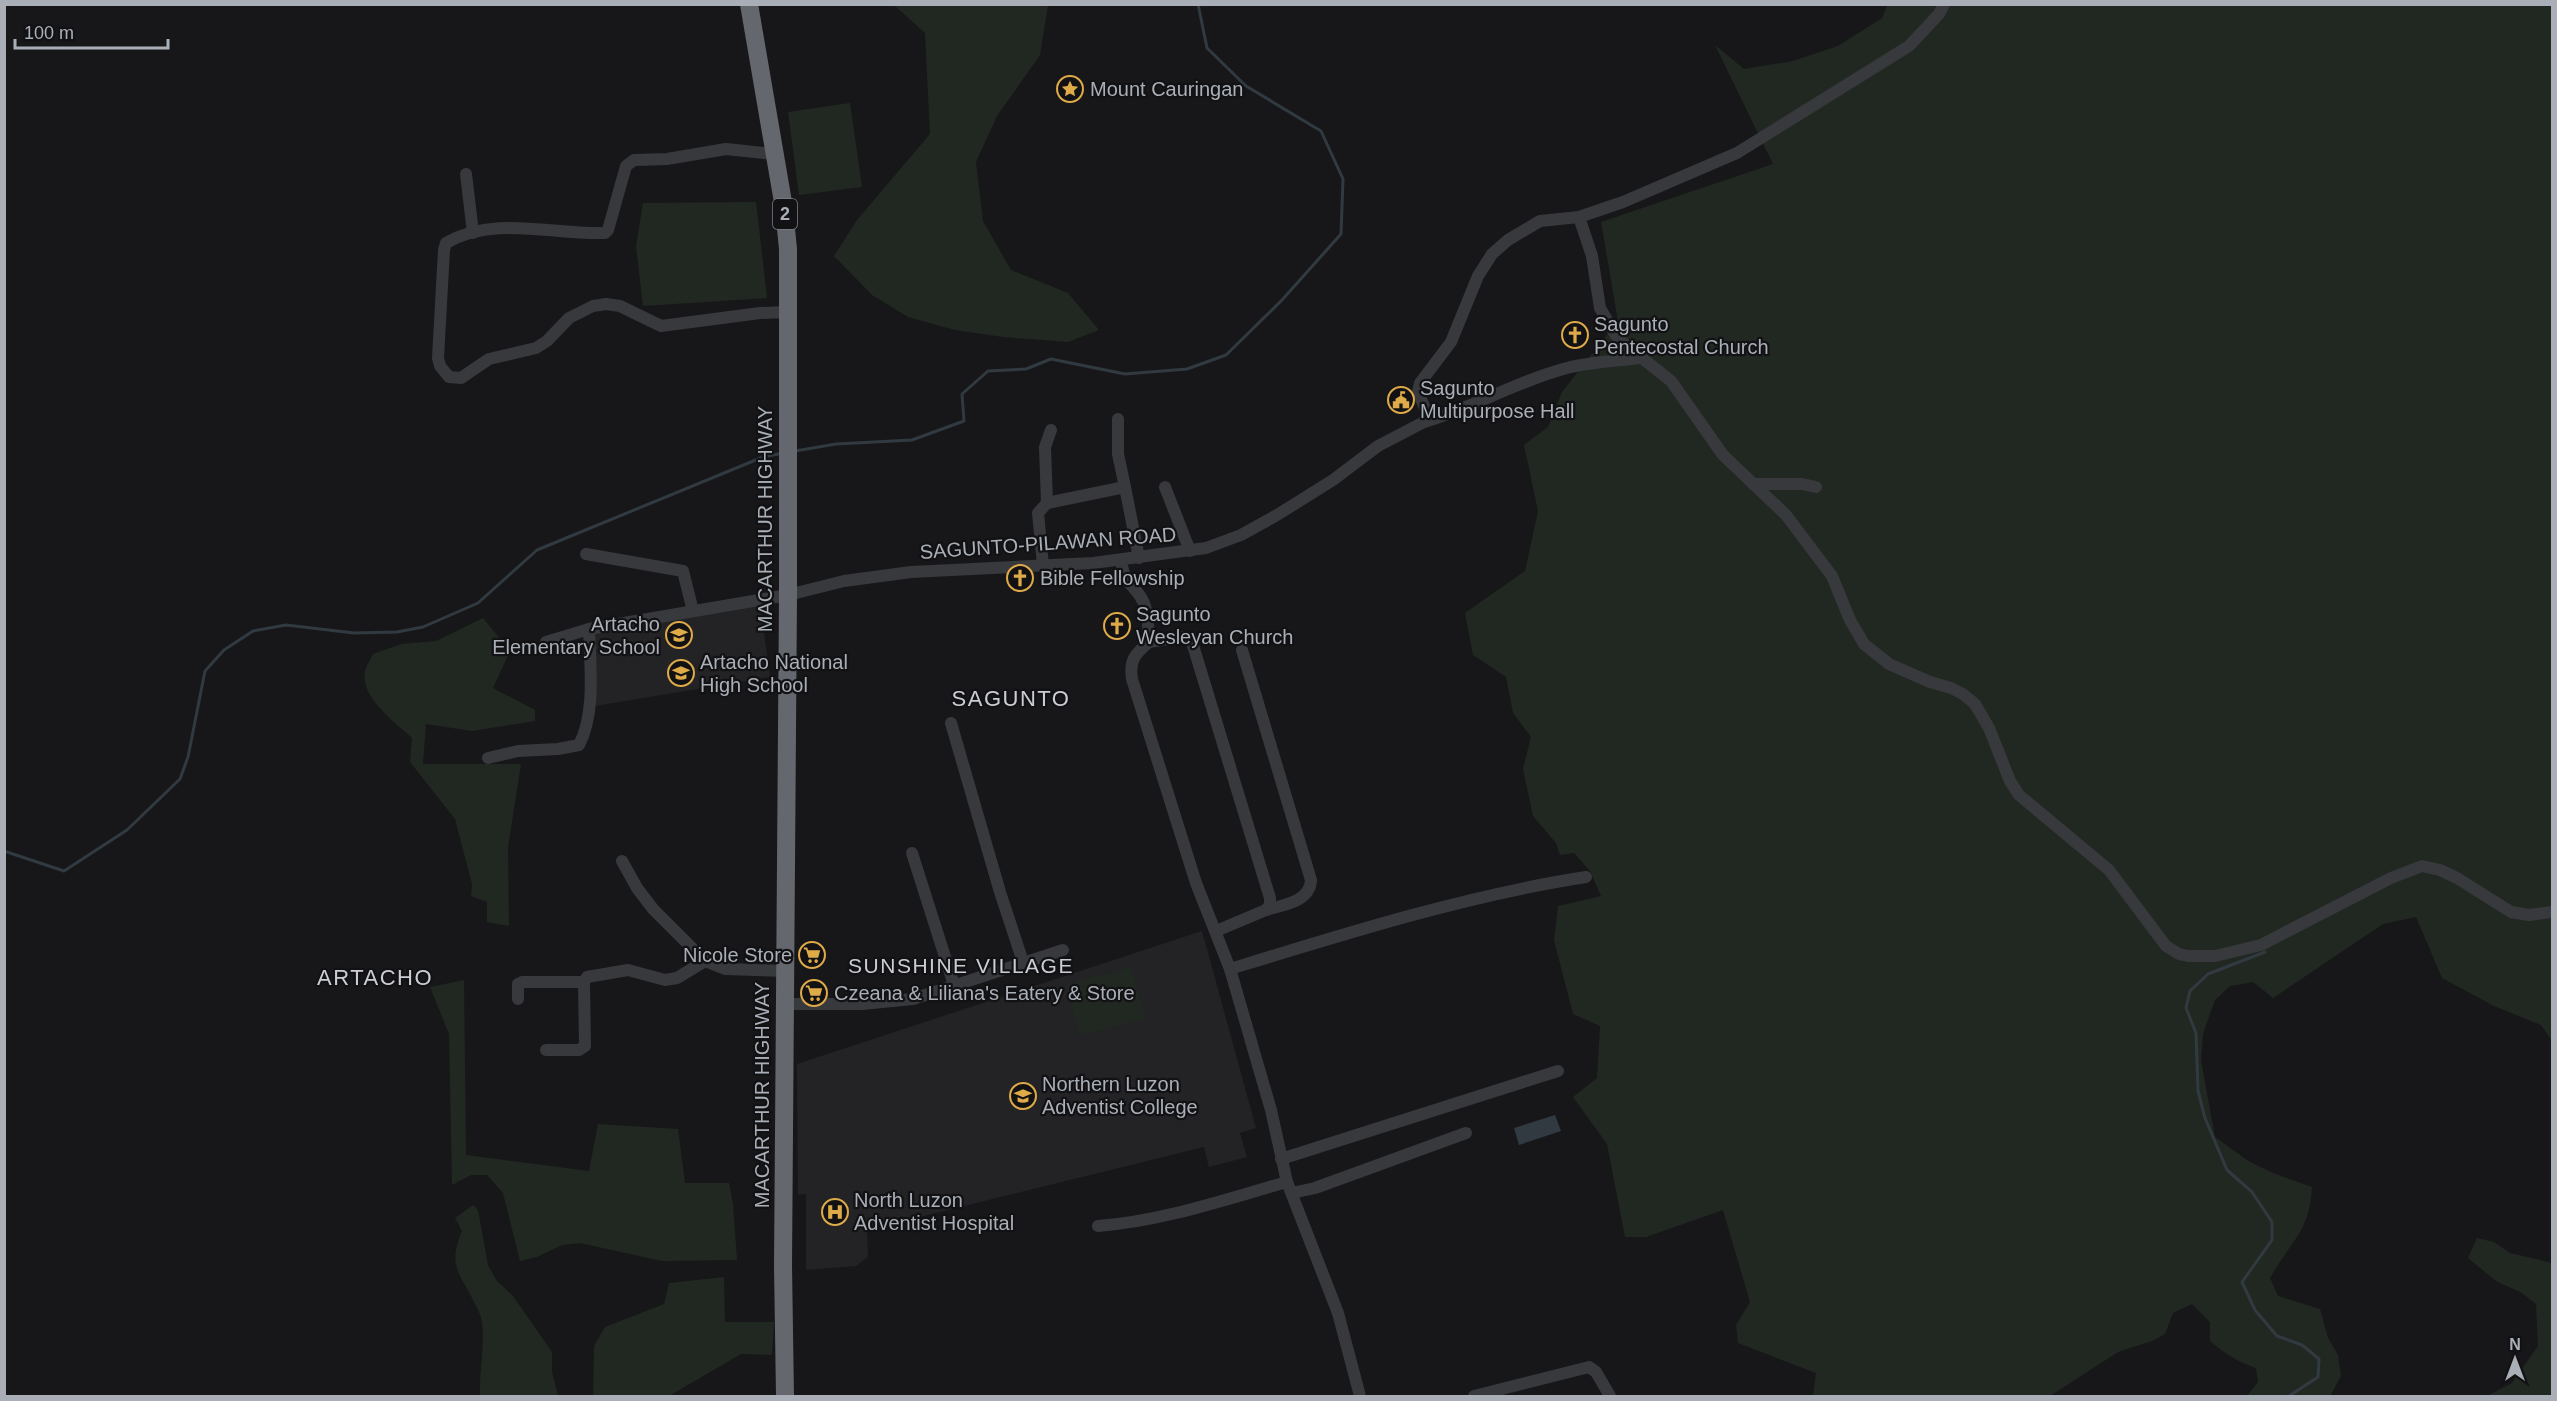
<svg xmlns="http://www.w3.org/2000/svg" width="2557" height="1401" viewBox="0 0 2557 1401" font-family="Arial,sans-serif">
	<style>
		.built { fill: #232326 }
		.green { fill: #212822 }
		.water { fill: #313a40 }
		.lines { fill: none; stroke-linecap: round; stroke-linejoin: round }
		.stream { stroke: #313a40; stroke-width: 3 }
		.minor { stroke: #38393d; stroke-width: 12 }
		.highway { stroke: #65676e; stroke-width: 18 }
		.labels { text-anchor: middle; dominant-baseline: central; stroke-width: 4.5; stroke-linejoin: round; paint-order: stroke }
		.shield { fill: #121214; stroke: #7c8086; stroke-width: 1.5 }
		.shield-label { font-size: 18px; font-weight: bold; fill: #aaafb7 }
		.poi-label { font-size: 20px; fill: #aaafb7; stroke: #121214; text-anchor: start }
		.street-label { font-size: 20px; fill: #aaafb7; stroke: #121214 }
		.neighbourhood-label { font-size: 21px; letter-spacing: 1.5px; fill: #cbcdd4; stroke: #121214 }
		.quarter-label { font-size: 22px; letter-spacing: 1.5px; fill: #cbcdd4; stroke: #121214 }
	</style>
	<rect width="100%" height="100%" fill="#171719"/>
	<g class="built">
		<polygon points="760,603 770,677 595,706 591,638 597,632"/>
		<polygon points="1202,931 1256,1128 1240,1133 1247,1157 1209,1167 1204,1147 867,1230 868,1257 856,1266 806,1270 806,1194 798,1195 797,1064"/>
	</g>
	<g class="green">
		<path d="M1888,4L2552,5V1041L2541,1025L2494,1006L2442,978L2416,917L2383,924L2273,998L2253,982L2230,986L2215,1000L2203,1034L2201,1060L2215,1137L2250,1162L2273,1173L2312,1187C2310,1232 2290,1242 2270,1278L2278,1296L2320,1309L2328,1338L2338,1355L2341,1376L2330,1396H2247L2258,1382L2256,1368C2238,1362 2224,1353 2210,1341V1322L2192,1304L2173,1313L2165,1334L2152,1341L2118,1352L2050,1396H1813L1816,1373L1738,1343L1736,1325L1750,1302L1723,1210L1646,1237H1625L1607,1144L1573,1097L1597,1078L1600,1026L1573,1014L1554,940L1558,906L1601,896L1590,871L1574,853L1560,855L1556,843L1533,816L1523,769L1531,737L1513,713L1506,677L1473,655L1465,613L1525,571L1538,511L1524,445L1548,427L1562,392L1618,321L1601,222L1773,164L1715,45L1744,69L1793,61L1838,46L1882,18Z"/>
		<polygon points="894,5 1048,5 1040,55 997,116 976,162 983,221 1011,270 1068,293 1099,330 1068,342 1003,337 955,330 908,317 872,295 834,256 857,220 930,134 925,33"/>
		<polygon points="850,103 862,187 799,195 788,112"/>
		<polygon points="756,202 767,298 643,306 636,246 643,203"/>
		<path d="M483,618L510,651L493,688L535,710V721L472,731L426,724L423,764H521L508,847L509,926L487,922V902L471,896L472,884L455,819L410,762L412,738C395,722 360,698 365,671C366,666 371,659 373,654L401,644L436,641Z"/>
		<polygon points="1131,967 1145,1018 1080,1036 1066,985"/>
		<polygon points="464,980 466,1155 589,1171 598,1124 678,1129 685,1183 729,1183 733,1204 737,1260 662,1261 580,1243 562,1245 537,1257 520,1261 503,1193 487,1175 471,1175 452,1185 449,1034 430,987"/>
		<path d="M473,1205L478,1210L488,1265L497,1281L513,1296L552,1352V1372L558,1396H480C479,1371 485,1347 482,1322C481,1315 478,1310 475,1304C460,1272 447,1268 462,1231L455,1218Z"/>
		<polygon points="2477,1238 2494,1242 2510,1253 2552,1263 2552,1396 2487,1396 2512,1383 2538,1346 2536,1304 2522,1293 2496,1281 2468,1258"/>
		<polygon points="724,1277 725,1322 774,1322 772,1355 741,1354 669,1396 593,1396 594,1346 605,1327 664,1304 669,1283"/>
	</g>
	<polygon class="water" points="1555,1115 1561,1131 1519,1145 1514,1128"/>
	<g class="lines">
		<g class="stream">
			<polyline points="795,451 836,444 912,440 964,421 962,394 988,371 1026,369 1051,359 1125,374 1187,369 1226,355 1282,300 1341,234 1343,179 1321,131 1246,86 1207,48 1198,4"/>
			<polyline points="4,851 64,871 127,830 180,779 188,757 205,671 224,650 253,631 286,625 354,633 397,632 423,627 478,603 537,550 763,457 783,453"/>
			<polyline points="2265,952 2208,974 2190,991 2186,1008 2196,1033 2198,1091 2205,1118 2227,1170 2252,1192 2272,1222 2272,1240 2242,1282 2255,1310 2277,1336 2302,1345 2319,1359 2318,1377 2289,1396"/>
		</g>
		<g class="minor">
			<path d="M773,154L726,149L667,159L634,160L626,166L608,230L605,233C552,235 495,215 446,243L444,250L438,358L440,366L449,377L461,378L489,359L536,348L547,341L569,318L593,306L606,304L620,306L661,326L760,313L787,312"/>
			<polyline points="466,174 473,233"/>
			<polyline points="1579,217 1592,256 1600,308 1618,339 1671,381 1723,455 1786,515 1832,576 1850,620 1864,644 1889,664 1930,682 1951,688 1963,694 1975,704 1989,728 2010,781 2019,795 2109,870 2166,946 2179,954 2188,956 2215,956 2261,945 2391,878 2422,866 2440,870 2457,878 2511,912 2529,915 2552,912"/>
			<path d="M1424,422C1473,408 1517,381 1567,368C1590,362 1616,361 1640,358"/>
			<polyline points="1753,484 1802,484 1816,487"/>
			<polyline points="1125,487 1139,558"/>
			<polyline points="1165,487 1190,551"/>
			<polyline points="1047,503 1125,487 1118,454 1118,419"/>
			<polyline points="586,554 683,571 693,611"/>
			<path d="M1121,560C1125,588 1135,583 1144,603C1149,615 1148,629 1149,642C1135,654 1129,660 1132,679L1196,883L1230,969L1271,1110L1287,1182L1338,1313L1360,1396"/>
			<polyline points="1043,565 1038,513 1047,503 1045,447 1051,430"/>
			<polyline points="546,642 589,629 788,595 844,581 911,572 1093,563 1206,548 1241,535 1277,515 1333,480 1378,446 1424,422 1427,413 1418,392 1420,383 1451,342 1478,276 1492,254 1508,240 1540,221 1579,217 1623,202 1737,153 1909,46 1939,14 1944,4"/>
			<polyline points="1149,642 1181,637 1189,638 1192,642 1270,898 1270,905 1266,910 1216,931"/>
			<path d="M1242,650L1311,880C1310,902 1283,905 1266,910"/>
			<polyline points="951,723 1000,892 1023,962"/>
			<path d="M488,758L518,751L558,749L579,745C596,713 590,665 589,629"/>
			<polyline points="912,853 954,985"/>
			<polyline points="622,861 637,888 653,909 705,961 725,969 785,971"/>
			<path d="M1230,969C1344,934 1468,895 1586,877"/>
			<polyline points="518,999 518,984 522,982 584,982"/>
			<polyline points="785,1004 862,1004 913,999 1063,950"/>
			<polyline points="546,1050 579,1050 585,1046 584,982 587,977 628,970 665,980 677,978 705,961"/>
			<polyline points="1281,1159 1558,1071"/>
			<polyline points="1292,1193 1315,1188 1466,1133"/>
			<path d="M1098,1226C1163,1221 1226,1199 1287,1182"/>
			<polyline points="1474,1396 1589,1367 1596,1372 1610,1396"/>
		</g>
		<polyline class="highway" points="749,4 784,208 788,249 788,595 783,1266 785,1396"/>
	</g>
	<defs>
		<symbol id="sight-ring" viewBox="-11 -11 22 22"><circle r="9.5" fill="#121214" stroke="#dfaa48" stroke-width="1.5"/><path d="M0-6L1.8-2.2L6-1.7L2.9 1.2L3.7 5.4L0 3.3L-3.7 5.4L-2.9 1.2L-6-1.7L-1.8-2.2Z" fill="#dfaa48"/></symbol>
		<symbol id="church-ring" viewBox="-11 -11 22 22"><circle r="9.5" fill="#121214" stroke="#dfaa48" stroke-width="1.5"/><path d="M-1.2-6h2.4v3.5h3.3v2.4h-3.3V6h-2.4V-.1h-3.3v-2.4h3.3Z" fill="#dfaa48"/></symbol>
		<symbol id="civic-ring" viewBox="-11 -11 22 22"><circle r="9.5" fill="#121214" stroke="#dfaa48" stroke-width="1.5"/><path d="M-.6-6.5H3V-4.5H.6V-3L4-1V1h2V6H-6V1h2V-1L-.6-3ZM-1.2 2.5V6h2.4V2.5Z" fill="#dfaa48"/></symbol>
		<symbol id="school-ring" viewBox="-11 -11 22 22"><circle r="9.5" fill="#121214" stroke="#dfaa48" stroke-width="1.5"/><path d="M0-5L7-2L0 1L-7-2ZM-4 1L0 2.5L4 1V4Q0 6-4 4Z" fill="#dfaa48"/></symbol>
		<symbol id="supermarket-ring" viewBox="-11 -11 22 22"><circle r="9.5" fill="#121214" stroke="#dfaa48" stroke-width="1.5"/><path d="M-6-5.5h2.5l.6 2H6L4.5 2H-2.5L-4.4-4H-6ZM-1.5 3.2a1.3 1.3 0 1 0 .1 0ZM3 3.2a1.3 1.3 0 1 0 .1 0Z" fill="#dfaa48"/></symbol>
		<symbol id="hospital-ring" viewBox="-11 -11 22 22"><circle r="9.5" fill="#121214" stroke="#dfaa48" stroke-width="1.5"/><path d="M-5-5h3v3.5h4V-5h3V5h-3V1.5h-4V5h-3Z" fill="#dfaa48"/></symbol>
	</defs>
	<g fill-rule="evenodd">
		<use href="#sight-ring" x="1055" y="74" width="30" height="30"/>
		<use href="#church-ring" x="1560" y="320" width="30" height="30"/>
		<use href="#civic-ring" x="1386" y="385" width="30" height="30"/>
		<use href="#church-ring" x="1005" y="563" width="30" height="30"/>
		<use href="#church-ring" x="1102" y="611" width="30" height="30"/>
		<use href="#school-ring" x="664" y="620" width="30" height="30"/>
		<use href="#school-ring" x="666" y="658" width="30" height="30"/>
		<use href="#supermarket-ring" x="797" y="940" width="30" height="30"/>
		<use href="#supermarket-ring" x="799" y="978" width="30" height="30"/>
		<use href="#school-ring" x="1008" y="1081" width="30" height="30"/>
		<use href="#hospital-ring" x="820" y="1197" width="30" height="30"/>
	</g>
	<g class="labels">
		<rect class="shield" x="773" y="199" width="24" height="30" rx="4.5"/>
		<g class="shield-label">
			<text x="785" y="214">2</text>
		</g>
		<g class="poi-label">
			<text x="1090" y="89">Mount Cauringan</text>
			<text x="1594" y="324">Sagunto<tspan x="1594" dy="23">Pentecostal Church</tspan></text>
			<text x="1420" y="388">Sagunto<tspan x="1420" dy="23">Multipurpose Hall</tspan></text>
			<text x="1040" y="578">Bible Fellowship</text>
			<text x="1136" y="614">Sagunto<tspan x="1136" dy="23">Wesleyan Church</tspan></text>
			<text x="660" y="624" text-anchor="end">Artacho<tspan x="660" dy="23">Elementary School</tspan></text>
			<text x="700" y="662">Artacho National<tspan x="700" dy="23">High School</tspan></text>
			<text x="792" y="955" text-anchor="end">Nicole Store</text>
			<text x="834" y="993">Czeana &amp; Liliana's Eatery &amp; Store</text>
			<text x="1042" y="1084">Northern Luzon<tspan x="1042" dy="23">Adventist College</tspan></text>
			<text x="854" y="1200">North Luzon<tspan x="854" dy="23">Adventist Hospital</tspan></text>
		</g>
		<g class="street-label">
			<text transform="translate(765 519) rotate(-90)">MACARTHUR HIGHWAY</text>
			<text transform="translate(1048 543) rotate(-4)">SAGUNTO-PILAWAN ROAD</text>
			<text transform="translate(762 1095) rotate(-90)">MACARTHUR HIGHWAY</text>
		</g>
		<g class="neighbourhood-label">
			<text x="961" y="965">SUNSHINE VILLAGE</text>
		</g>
		<g class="quarter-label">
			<text x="1011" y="698">SAGUNTO</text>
			<text x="375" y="977">ARTACHO</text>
		</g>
	</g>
	<rect width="2557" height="1401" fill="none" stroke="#aaafb7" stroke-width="12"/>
	<g transform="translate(2515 1359)" stroke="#121214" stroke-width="4.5" paint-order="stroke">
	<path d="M0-4.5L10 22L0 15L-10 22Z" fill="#aaafb7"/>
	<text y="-9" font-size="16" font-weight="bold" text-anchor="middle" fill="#aaafb7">N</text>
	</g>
	<path d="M15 39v9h153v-9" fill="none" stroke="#aaafb7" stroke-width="3"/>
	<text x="24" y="39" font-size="18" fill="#aaafb7" stroke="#121214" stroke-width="4.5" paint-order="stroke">100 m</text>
</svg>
